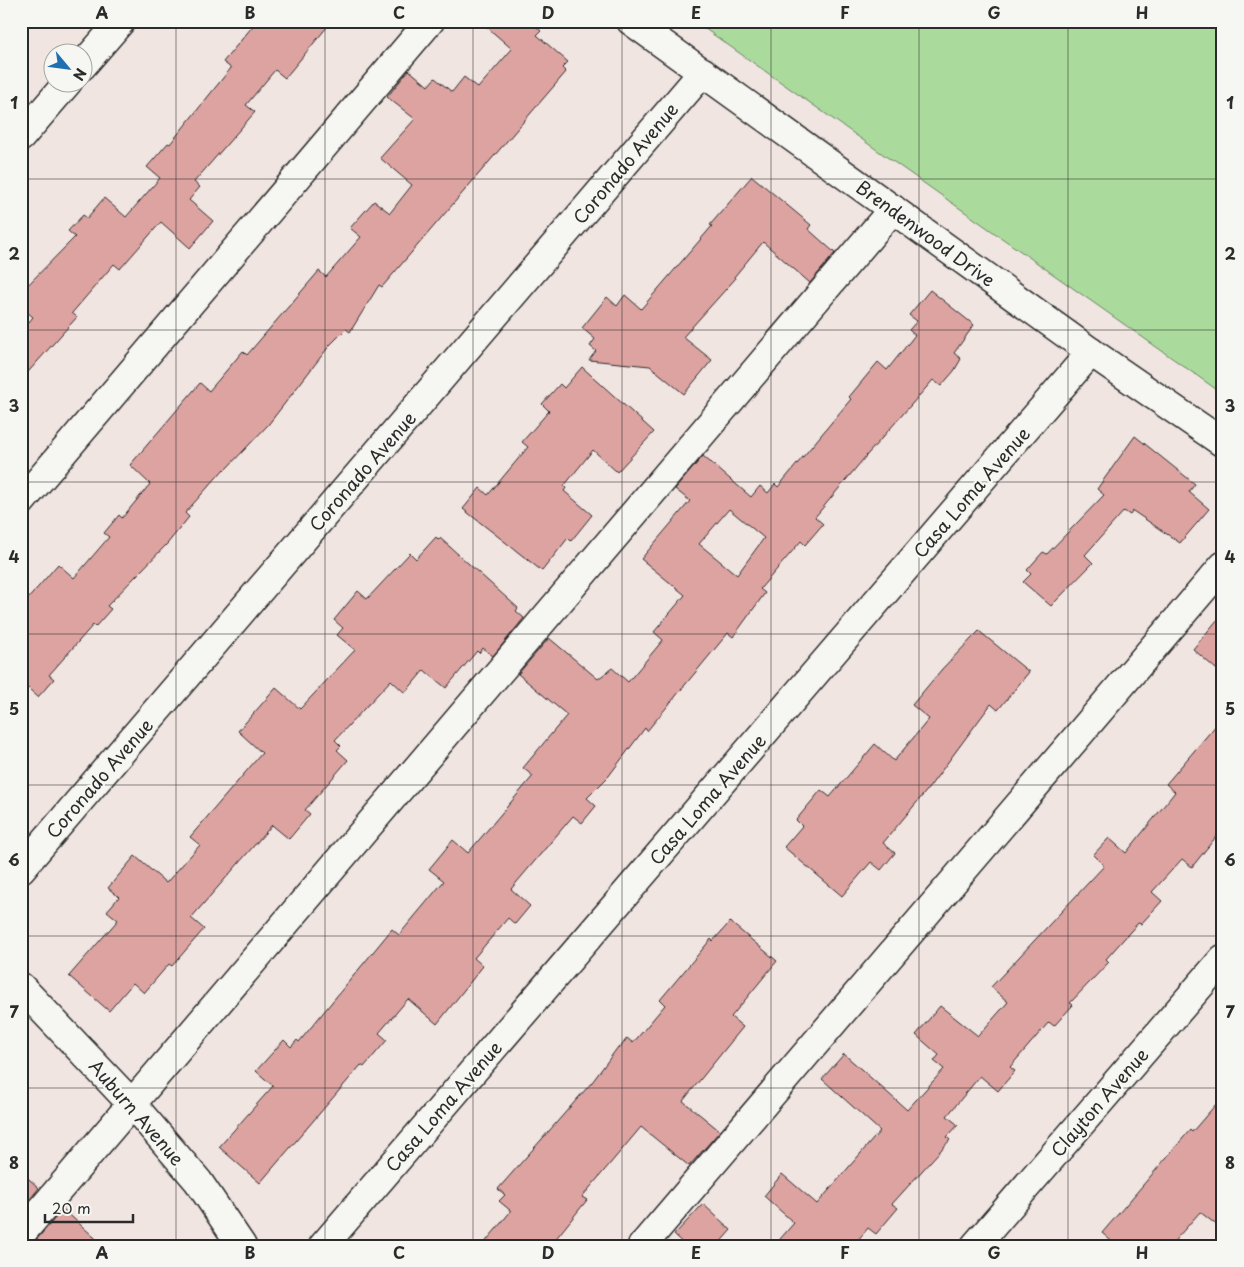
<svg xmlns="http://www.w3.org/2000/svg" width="1244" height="1267" viewBox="0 0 1244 1267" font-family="'Playpen Sans',sans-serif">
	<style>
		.green { fill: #aadb9c; stroke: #6a8364 }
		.building { fill: #dda3a1; stroke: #2b2b2b; fill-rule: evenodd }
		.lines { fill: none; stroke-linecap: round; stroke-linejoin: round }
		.minor-casing { stroke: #2b2b2b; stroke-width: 31 }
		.minor { stroke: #f6f6f2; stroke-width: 28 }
		.grid { fill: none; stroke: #2b2b2b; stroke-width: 1; stroke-opacity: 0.55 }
		.labels { text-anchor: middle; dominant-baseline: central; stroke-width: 4.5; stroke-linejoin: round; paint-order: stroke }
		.street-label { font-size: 18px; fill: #2b2b2b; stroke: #f6f6f2 }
		.neatline { fill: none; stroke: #2b2b2b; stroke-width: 2 }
		.grid-label { font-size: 16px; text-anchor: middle; font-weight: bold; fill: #2b2b2b }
	</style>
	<rect width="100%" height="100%" fill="#f1e5e2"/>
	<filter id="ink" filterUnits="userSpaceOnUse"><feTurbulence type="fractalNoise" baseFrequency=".02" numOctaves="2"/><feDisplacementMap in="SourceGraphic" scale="10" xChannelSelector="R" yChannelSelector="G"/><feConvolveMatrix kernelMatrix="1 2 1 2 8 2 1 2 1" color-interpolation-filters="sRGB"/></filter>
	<g filter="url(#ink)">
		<polygon class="green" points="694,21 1223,21 1223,394"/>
		<g class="building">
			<polygon points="257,21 332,21 285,78 275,70 246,105 255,112 194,182 200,187 189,200 213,221 190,248 161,222 120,269 114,264 72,313 77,317 21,380 21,332 33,317 21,307 21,292 75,237 68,231 83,215 87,218 104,198 126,217 160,178 147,167 168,143 170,144 231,68 223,62"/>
			<polygon points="480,21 530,21 541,31 537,35 568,62 562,68 566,72 382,287 379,285 350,332 346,329 330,345 268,425 225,470 224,469 185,513 189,517 167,544 107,606 111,609 95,627 93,625 49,675 54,679 38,697 21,682 21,607 58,564 74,578 109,537 104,533 119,515 122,518 150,484 130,465 200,383 209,391 243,351 247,355 319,271 326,277 361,237 350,228 374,201 390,213 412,185 380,158 415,119 387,97 409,70 428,86 435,78 452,92 464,77 478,88 512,49"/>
			<polygon points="752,176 811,225 808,229 835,253 810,283 763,242 734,277 735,279 683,337 712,360 684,394 650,366 589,360 596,351 590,346 595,339 582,328 607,297 617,306 625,295 641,309 712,226 710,225"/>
			<path d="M930,290L974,325L954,353L961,359L954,371L941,386L933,380L866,456L815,517L823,524L805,545L801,541L760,589L765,593L733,637L728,633L647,731L645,728L608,777L587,798L596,806L582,823L573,816L511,889L530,906L515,924L508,918L474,958L483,966L437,1024L408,999L379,1033L387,1040L364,1067L361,1065L260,1183L219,1147L273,1086L256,1071L284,1040L291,1047L297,1040L299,1042L392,929L399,935L444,881L429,869L453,840L468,853L533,776L523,768L567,715L518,674L549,638L598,679L612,668L628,682L663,640L654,632L685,595L641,559L690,501L675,489L703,456L751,497L760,486L768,493L775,484L778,487L851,399L849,397L878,362L887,370L915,335L909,330L917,321L909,315ZM729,509L764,538L737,575L699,544Z"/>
			<polygon points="582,367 654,432 617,472 593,450 564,486 566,488 564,491 592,515 571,541 568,538 542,571 463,509 480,488 488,495 528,447 522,442 549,411 542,404 560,384 564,388"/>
			<polygon points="1135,436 1195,484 1189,492 1209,509 1180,543 1133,511 1130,515 1124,511 1085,555 1093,563 1051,606 1023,582 1031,574 1027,570 1043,552 1047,554 1104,495 1097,489"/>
			<polygon points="436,537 439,540 440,538 518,608 516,611 524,618 493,656 483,648 479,653 477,651 446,688 424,670 405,693 391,680 335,740 341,746 337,750 348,760 305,810 310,814 289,839 272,825 191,918 204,929 172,966 169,964 144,993 133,983 109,1011 69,976 118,920 107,911 119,897 108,888 135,856 166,883 200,845 190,837 262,753 238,731 276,688 300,709 355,650 337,635 343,628 334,620 358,591 367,599 410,553 416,559"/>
			<polygon points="1223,613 1223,675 1193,649"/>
			<polygon points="979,631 1029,672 998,710 991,704 928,789 883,843 895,853 881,870 871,862 842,896 784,847 802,826 796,820 821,790 830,797 875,744 894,761 929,719 912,705 942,669"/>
			<polygon points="1223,717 1223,828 1192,867 1182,859 1152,892 1162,901 1141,924 1138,923 1106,959 1109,962 1070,1003 1073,1005 1054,1026 1049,1022 1010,1067 1015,1071 998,1091 980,1076 947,1116 958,1125 947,1137 950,1140 892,1204 898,1208 876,1234 868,1228 853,1246 774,1246 794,1223 764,1196 782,1174 817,1204 880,1131 822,1079 844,1054 907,1110 944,1069 934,1061 939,1055 916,1035 940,1006 978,1036 1008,1002 991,987 1104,866 1093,855 1109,838 1126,853 1175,792 1166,784"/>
			<polygon points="730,922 777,961 731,1017 743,1027 683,1101 720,1131 689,1166 641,1127 582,1197 587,1200 550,1246 482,1246 511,1211 499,1201 505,1195 498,1189 593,1081 618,1047 620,1048 627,1038 633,1043 665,1005 660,1000 711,939 713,941"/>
			<polygon points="1223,1096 1223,1230 1200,1212 1170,1246 1117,1246 1102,1233 1190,1130 1192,1132"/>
			<polygon points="21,1172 39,1188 21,1210"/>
			<polygon points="703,1204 731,1230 717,1246 686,1246 674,1235"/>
			<polygon points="63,1209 104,1246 31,1246"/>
		</g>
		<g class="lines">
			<defs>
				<g id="minor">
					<polyline points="631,21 1091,352 1223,443"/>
					<polyline points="82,66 121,21"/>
					<polyline points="21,137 68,82"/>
					<polyline points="21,502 430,21"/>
					<polyline points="21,869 703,72"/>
					<polyline points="21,987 132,1104 198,1181 242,1246"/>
					<polyline points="21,1234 893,209"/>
					<polyline points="323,1246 1091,352"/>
					<polyline points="642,1246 1223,566"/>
					<polyline points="975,1246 1223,959"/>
				</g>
			</defs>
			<use href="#minor" class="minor-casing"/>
			<use href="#minor" class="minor"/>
		</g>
	</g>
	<path class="grid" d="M176,21V1246M325,21V1246M473,21V1246M622,21V1246M771,21V1246M919,21V1246M1068,21V1246M21,179H1223M21,330H1223M21,482H1223M21,634H1223M21,785H1223M21,936H1223M21,1088H1223"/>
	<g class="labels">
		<g class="street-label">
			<text transform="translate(625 163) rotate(-50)">Coronado Avenue</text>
			<text transform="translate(926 233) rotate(36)">Brendenwood Drive</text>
			<text transform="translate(362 471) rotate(-49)">Coronado Avenue</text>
			<text transform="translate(971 492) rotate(-49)">Casa Loma Avenue</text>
			<text transform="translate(99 778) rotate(-49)">Coronado Avenue</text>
			<text transform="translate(707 799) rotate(-49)">Casa Loma Avenue</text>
			<text transform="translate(1099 1102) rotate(-49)">Clayton Avenue</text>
			<text transform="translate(443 1106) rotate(-49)">Casa Loma Avenue</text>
			<text transform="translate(137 1112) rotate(49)">Auburn Avenue</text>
		</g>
	</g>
	<rect width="1244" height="1267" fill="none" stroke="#f6f6f2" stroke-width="55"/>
	<g transform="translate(68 68) rotate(119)"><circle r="24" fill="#f6f6f2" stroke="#a5a5a2"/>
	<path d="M0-4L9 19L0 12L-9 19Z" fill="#1f6fb2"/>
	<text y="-8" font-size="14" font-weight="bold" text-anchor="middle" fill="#2b2b2b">N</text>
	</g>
	<path d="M45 1214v8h88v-8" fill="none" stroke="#2b2b2b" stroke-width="2.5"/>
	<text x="52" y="1214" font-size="15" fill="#2b2b2b" stroke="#f6f6f2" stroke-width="4" paint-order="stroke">20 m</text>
	<rect x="28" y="28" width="1188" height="1212" class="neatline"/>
	<g class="grid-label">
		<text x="102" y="19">A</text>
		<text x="250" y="19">B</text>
		<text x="399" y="19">C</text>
		<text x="548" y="19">D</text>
		<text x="696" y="19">E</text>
		<text x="845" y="19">F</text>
		<text x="994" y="19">G</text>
		<text x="1142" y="19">H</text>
		<text x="14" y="109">1</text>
		<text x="1230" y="109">1</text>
		<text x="14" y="260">2</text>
		<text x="1230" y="260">2</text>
		<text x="14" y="412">3</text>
		<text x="1230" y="412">3</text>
		<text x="14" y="563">4</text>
		<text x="1230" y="563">4</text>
		<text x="14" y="715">5</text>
		<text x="1230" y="715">5</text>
		<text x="14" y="866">6</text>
		<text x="1230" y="866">6</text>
		<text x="14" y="1018">7</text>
		<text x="1230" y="1018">7</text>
		<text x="14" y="1169">8</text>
		<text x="1230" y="1169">8</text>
		<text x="102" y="1259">A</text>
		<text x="250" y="1259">B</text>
		<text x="399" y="1259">C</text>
		<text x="548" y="1259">D</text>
		<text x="696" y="1259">E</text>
		<text x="845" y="1259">F</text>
		<text x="994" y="1259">G</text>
		<text x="1142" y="1259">H</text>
	</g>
</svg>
